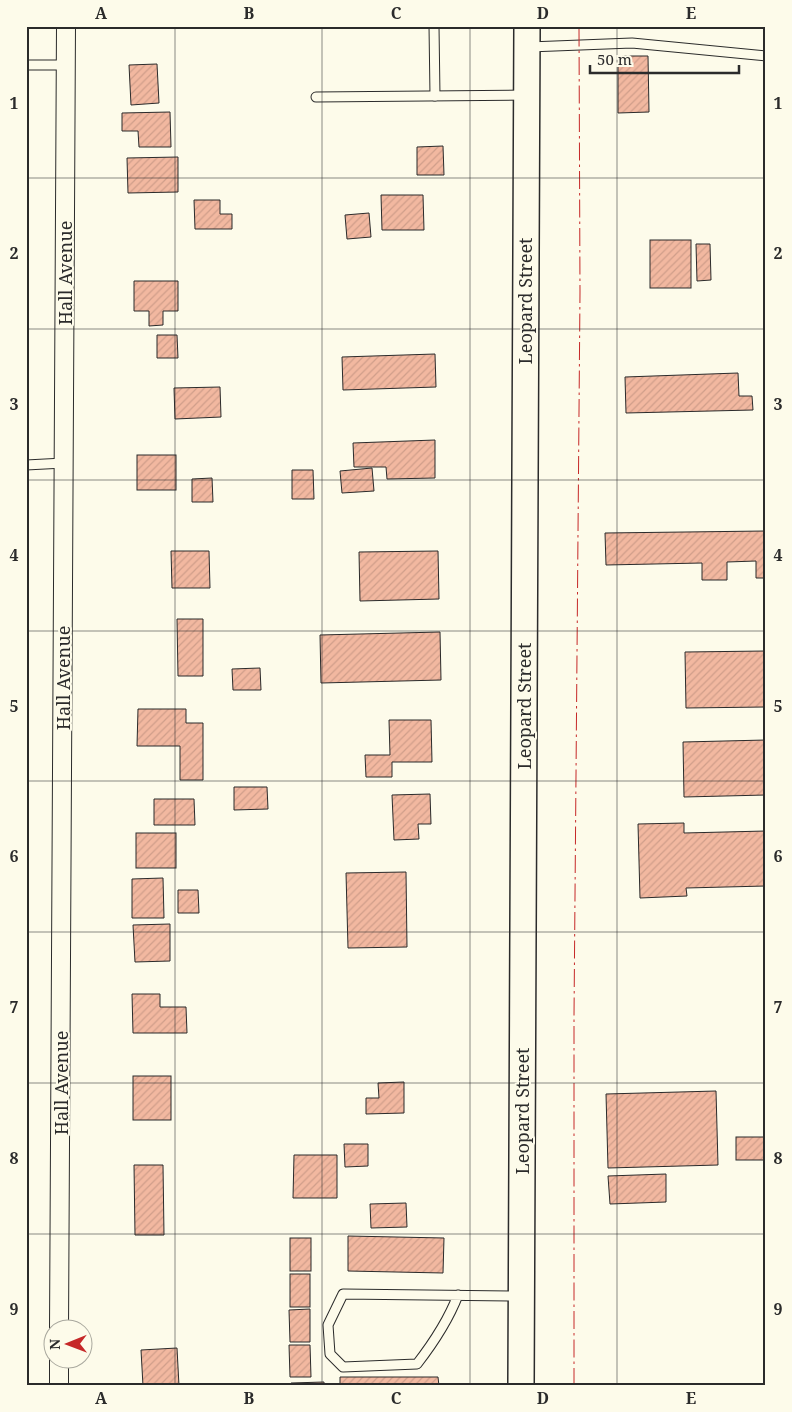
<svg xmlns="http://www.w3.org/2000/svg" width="792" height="1412" viewBox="0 0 792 1412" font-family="'Noto Serif',serif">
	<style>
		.building { fill: url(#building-hatch); stroke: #2b2b2b }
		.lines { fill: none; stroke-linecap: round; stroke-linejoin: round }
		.lane-casing { stroke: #2b2b2b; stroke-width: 11 }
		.street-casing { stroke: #2b2b2b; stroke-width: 20 }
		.secondary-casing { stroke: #2b2b2b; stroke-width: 28 }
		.lane { stroke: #fdfbea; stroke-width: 9 }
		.street { stroke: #fdfbea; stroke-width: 18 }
		.secondary { stroke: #fdfbea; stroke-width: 25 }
		.power { stroke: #c62828; stroke-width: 1; stroke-dasharray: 18 4 2.5 4; stroke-linecap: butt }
		.grid { fill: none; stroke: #2b2b2b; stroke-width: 1; stroke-opacity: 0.55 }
		.labels { text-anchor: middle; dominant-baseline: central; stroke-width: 4; stroke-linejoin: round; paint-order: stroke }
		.street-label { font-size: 18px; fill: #2b2b2b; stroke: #fdfbea }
		.neatline { fill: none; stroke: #2b2b2b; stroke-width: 2 }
		.grid-label { font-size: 16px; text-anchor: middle; font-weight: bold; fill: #2b2b2b }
	</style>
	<defs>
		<pattern id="building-hatch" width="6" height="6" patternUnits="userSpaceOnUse" patternTransform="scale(1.25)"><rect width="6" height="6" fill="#f2b8a0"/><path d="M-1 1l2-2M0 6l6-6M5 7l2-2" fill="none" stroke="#d09e8a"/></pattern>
	</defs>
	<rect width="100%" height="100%" fill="#fdfbea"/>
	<g class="building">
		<polygon points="618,56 648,56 649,112 618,113"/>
		<polygon points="157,64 159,103 131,105 129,65"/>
		<polygon points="170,112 171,147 139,147 138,131 122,131 122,113"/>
		<polygon points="443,146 444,175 417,175 417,147"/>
		<polygon points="178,157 178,192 128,193 127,158"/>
		<polygon points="381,195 423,195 424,230 382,230"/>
		<polygon points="194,200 220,200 220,214 232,214 232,229 195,229"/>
		<polygon points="369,213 371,237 347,239 345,215"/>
		<rect x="650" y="240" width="41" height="48"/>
		<polygon points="696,244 710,244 711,280 697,281"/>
		<polygon points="134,281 178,281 178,311 163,311 163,325 149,326 149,311 134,311"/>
		<polygon points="157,335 177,335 178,358 157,358"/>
		<polygon points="435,354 436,387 343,390 342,357"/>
		<polygon points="738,373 739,396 752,396 753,410 626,413 625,377"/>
		<polygon points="220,387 221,417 175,419 174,388"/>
		<polygon points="435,440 435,478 387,479 386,467 354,467 353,443"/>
		<rect x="137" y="455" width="39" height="35"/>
		<polygon points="372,468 374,491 342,493 340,471"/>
		<polygon points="292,470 313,470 314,499 292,499"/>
		<polygon points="212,478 213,502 192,502 192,479"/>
		<polygon points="766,531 766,578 756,578 756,561 727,562 727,580 702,580 702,563 606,565 605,533"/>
		<polygon points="171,551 209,551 210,588 172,588"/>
		<polygon points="438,551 439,599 360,601 359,552"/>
		<polygon points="177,619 203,619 203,676 178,676"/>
		<polygon points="440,632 441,680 321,683 320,635"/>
		<polygon points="766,651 766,707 686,708 685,652"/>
		<polygon points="260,668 261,690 233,690 232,669"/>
		<polygon points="138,709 186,709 186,723 203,723 203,780 180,780 180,746 137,746"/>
		<polygon points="389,720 431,720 432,762 392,762 392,777 366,777 365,755 390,755"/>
		<polygon points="766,740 766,795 684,797 683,742"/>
		<polygon points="234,787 267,787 268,809 234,810"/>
		<polygon points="430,794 431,824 418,824 419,839 394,840 392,795"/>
		<polygon points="154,799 194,799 195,825 154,825"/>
		<polygon points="684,823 684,833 766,831 766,886 686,888 687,896 640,898 638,824"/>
		<rect x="136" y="833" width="40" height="35"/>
		<polygon points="406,872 407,947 348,948 346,873"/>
		<polygon points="163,878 164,918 132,918 132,879"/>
		<polygon points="178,890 198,890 199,913 178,913"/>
		<polygon points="170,924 170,961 135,962 133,925"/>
		<polygon points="132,994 160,994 160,1007 186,1007 187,1033 133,1033"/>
		<rect x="133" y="1076" width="38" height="44"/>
		<polygon points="404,1082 404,1113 366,1114 366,1098 379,1098 378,1083"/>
		<polygon points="716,1091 718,1165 608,1168 606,1094"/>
		<rect x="736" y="1137" width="30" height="23"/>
		<polygon points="344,1144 368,1144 368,1166 345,1167"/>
		<polygon points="294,1155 337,1155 337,1198 293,1198"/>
		<polygon points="134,1165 163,1165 164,1235 135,1235"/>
		<polygon points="666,1174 666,1202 610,1204 608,1176"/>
		<polygon points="406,1203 407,1227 371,1228 370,1204"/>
		<polygon points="348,1236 444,1238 443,1273 348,1271"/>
		<rect x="290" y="1238" width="21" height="33"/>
		<rect x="290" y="1274" width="20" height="33"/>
		<polygon points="310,1309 310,1342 290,1342 289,1310"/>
		<polygon points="289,1345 310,1345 311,1377 290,1377"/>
		<polygon points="177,1348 179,1386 143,1386 141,1350"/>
		<polygon points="340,1377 438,1377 439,1386 340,1386"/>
		<polygon points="324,1382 324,1386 291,1386 291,1383"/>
	</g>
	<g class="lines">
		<defs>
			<g id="lane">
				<polyline points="434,26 435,96"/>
				<polyline points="529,47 632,43 766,56"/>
				<polyline points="26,65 66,65"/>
				<polyline points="316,97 526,95"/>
				<polyline points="26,465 64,463"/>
				<path d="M458,1295C448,1321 434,1342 417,1364L343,1367L330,1354L328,1325L343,1294L519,1296"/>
			</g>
			<g id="street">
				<polyline points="59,1330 66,26"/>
				<polyline points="59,1386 59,1360"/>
			</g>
			<polyline id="secondary" points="521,1386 527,26"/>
		</defs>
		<use href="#lane" class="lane-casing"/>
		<use href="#street" class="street-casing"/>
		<use href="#secondary" class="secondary-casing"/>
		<use href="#lane" class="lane"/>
		<use href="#street" class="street"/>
		<use href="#secondary" class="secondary"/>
		<polyline class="power" points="574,1386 574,1017 580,292 579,26"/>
	</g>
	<path class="grid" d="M175,26V1386M322,26V1386M470,26V1386M617,26V1386M26,178H766M26,329H766M26,480H766M26,631H766M26,781H766M26,932H766M26,1083H766M26,1234H766"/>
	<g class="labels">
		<g class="street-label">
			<text transform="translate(65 273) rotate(-90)">Hall Avenue</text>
			<text transform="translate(525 301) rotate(-90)">Leopard Street</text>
			<text transform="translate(63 678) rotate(-90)">Hall Avenue</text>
			<text transform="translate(524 706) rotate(-90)">Leopard Street</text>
			<text transform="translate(61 1083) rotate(-90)">Hall Avenue</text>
			<text transform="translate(522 1111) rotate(-90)">Leopard Street</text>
		</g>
	</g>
	<rect width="792" height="1412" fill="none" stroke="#fdfbea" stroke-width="55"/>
	<g transform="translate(68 1344) rotate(269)"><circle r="24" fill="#fdfbea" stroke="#a9a89e"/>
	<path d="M0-4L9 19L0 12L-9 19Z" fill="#c62828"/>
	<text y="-8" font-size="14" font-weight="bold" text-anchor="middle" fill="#2b2b2b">N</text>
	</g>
	<path d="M590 65v8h149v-8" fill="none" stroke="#2b2b2b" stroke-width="2.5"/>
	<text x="597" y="65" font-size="15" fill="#2b2b2b" stroke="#fdfbea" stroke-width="4" paint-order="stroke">50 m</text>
	<rect x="28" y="28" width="736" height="1356" class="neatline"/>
	<g class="grid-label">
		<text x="101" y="19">A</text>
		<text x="249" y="19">B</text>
		<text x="396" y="19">C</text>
		<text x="543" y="19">D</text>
		<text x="691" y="19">E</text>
		<text x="14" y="109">1</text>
		<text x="778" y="109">1</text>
		<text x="14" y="259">2</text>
		<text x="778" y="259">2</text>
		<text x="14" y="410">3</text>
		<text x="778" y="410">3</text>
		<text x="14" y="561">4</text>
		<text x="778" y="561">4</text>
		<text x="14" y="712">5</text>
		<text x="778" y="712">5</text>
		<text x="14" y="862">6</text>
		<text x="778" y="862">6</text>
		<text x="14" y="1013">7</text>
		<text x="778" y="1013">7</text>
		<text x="14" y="1164">8</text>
		<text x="778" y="1164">8</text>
		<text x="14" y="1315">9</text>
		<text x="778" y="1315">9</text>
		<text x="101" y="1404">A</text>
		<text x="249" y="1404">B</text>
		<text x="396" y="1404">C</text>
		<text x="543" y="1404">D</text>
		<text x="691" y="1404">E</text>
	</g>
</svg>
